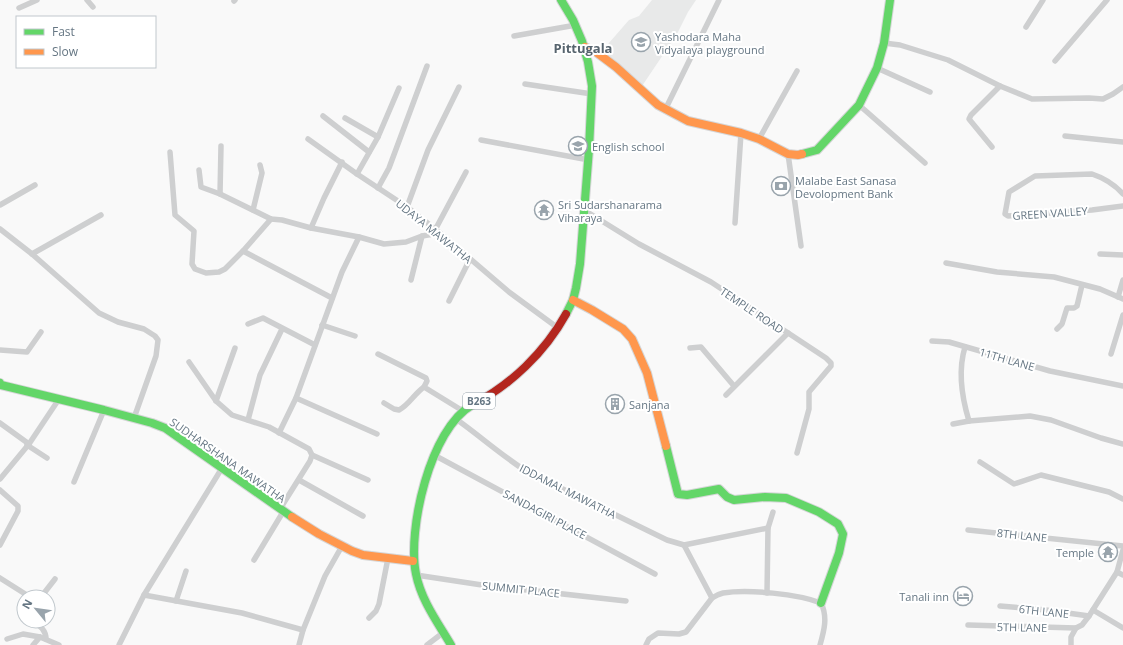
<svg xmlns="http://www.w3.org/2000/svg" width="1123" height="645" viewBox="0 0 1123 645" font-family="'Open Sans',sans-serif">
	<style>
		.built { fill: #e8e9e9 }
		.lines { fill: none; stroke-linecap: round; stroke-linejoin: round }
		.fast-casing { stroke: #d5d6d7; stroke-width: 10 }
		.slow-casing { stroke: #d5d6d7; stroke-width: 10 }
		.jam-casing { stroke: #d5d6d7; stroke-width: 10 }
		.street { stroke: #cecfd0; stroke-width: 5.5 }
		.fast { stroke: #63d668; stroke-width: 8 }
		.slow { stroke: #ff974d; stroke-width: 8 }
		.jam { stroke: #b3261e; stroke-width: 8 }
		.labels { text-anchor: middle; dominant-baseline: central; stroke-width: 4; stroke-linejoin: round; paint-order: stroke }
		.shield { fill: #fff; stroke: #939fa8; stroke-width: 1 }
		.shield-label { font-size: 10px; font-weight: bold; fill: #657683 }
		.poi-label { font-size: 11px; fill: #657683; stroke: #fff; text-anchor: start }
		.street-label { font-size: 11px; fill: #657683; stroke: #fff }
		.quarter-label { font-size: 13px; font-weight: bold; fill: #57646e; stroke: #fff }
	</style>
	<rect width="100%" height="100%" fill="#f9f9f9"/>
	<polygon class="built" points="652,0 696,0 688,12 677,34 642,86 629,73 609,56 602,51 629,20 639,16"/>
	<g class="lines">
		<defs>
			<g id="fast">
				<polyline points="561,0 573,20 582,41 588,62 592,86 589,149 580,264 576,288 573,300 566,314"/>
				<polyline points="802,154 817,150 859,105 877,68 884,43 890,0"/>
				<polyline points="0,383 1,385 104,410 152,423 165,428 292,517"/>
				<polyline points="666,446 678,494 687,495 719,489 727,497 734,500 765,497 786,498 819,512 838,524 843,534 839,553 821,603"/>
				<path d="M451,645C438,623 421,600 416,574C407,530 430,429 472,405"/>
			</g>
			<g id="slow">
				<polyline points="585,47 596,52 616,67 658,105 688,121 741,133 759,139 788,154 798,155 802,154"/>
				<polyline points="573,300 592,310 623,329 632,339 647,373 666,446"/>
				<polyline points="292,517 319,534 352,551 363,555 413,561"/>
			</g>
			<path id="jam" d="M472,405C511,385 545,352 566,314"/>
		</defs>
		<use href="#fast" class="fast-casing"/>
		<use href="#slow" class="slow-casing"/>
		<use href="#jam" class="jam-casing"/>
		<g class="street">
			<polyline points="87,0 93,7"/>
			<polyline points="234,1 235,0"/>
			<polyline points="19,8 37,0"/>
			<polyline points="1026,27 1043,0"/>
			<polyline points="514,36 576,25"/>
			<polyline points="884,43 900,45 948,60 1000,86 1032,99 1089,98 1103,99 1113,94 1123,87"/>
			<polyline points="1055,61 1107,0"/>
			<polyline points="877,68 930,92"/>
			<polyline points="525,84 592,94"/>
			<polyline points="859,105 925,163"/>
			<polyline points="665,110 719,0"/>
			<polyline points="323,116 369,152"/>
			<polyline points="345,118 378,137"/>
			<polyline points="1065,136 1123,142"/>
			<polyline points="308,139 357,174 407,207 440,233 509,292 558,328"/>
			<polyline points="759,139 797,71"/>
			<polyline points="481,140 589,160"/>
			<polyline points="992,147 969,119 971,115 1000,86"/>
			<polyline points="170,152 175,215 194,231 192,264 195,269 206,273 219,272 225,269 243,251 271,219"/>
			<polyline points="788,154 801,246"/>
			<polyline points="199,170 201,187 220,194 271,219 282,220 311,228 359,237 384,244 406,242 422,236 440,233"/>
			<polyline points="357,174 378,137 399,88"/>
			<polyline points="378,188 389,168 427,66"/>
			<polyline points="220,194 221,146"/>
			<path d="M1123,194C1115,185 1104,178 1092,174L1035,176L1009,192L1005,214L1008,216L1092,210L1123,206"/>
			<polyline points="0,205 35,185"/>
			<polyline points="407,207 428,150 459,87"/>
			<polyline points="253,210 262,173 260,165"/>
			<polyline points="584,210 639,244 711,282 826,358 831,363 831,366 809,392 809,409 797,453"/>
			<polyline points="735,223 741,133"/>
			<polyline points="311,228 324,198 342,162"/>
			<polyline points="0,229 32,254 99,313 118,322 144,329 155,336 158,340 156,356 134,418"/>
			<polyline points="435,230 466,172"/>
			<polyline points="243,251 332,298"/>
			<polyline points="32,254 101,215"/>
			<polyline points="1100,254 1123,255"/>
			<polyline points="946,263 997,272 1054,277 1100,289 1123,299"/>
			<polyline points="411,280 422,236"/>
			<polyline points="1118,297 1123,280"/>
			<polyline points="449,301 470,259"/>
			<polyline points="248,324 263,318 315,345"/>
			<polyline points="322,325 355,336"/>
			<polyline points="1057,329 1062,324 1067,308 1074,308 1077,306 1082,285"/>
			<polyline points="932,341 949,342 1050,371 1123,386"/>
			<path d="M965,347C958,370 962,398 969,421"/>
			<polyline points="690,348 701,347 734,386"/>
			<polyline points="0,350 27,352 41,332"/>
			<polyline points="378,354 426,378 427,381 424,387 463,411"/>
			<polyline points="1111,354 1123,315"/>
			<polyline points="189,362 216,401 232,415 269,427 309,449 312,455 368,480"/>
			<polyline points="726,395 788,333"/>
			<polyline points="296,398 377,434"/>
			<polyline points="216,401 235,348"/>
			<path d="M384,403L394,409L399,410C409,405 414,394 424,387"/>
			<path d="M456,419C480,436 501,455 526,471L667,540L684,545L712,598C715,596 719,594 723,593C748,589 798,594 821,603C828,617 824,631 820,645"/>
			<polyline points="248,420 260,375 282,329"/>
			<polyline points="0,423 29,444"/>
			<polyline points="953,424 969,421 1030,416 1051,420 1101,438 1123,444"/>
			<polyline points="279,433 296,398 342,272 359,237"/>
			<polyline points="27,445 47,458"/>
			<polyline points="434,455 655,574"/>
			<polyline points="980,462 1014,484 1041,475 1109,492 1123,499"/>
			<polyline points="0,479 29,444 59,399"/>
			<polyline points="299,480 363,516"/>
			<polyline points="74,482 104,410"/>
			<polyline points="0,490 18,506 18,511 0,545"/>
			<polyline points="280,509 310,461 312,455"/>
			<polyline points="968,530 1123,546"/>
			<polyline points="684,545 768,528"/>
			<polyline points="254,560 283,512"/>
			<polyline points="1117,572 1123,575"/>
			<polyline points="416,575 482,585 626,601"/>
			<polyline points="0,578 30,597"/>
			<polyline points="767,593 768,528 773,512"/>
			<polyline points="144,595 242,613 303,630"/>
			<polyline points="41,597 55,579"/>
			<polyline points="176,601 186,571"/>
			<polyline points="1000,606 1046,610 1089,616"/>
			<polyline points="1093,610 1123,628"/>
			<polyline points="369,618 376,611 379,604 388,558"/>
			<path d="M33,621C40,626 46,630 46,639"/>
			<polyline points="968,625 1076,628"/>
			<polyline points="7,639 23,634 40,637 59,645"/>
			<polyline points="33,645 40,637"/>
			<polyline points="119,645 144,595 222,468"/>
			<polyline points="299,645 303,630 325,576 342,546"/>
			<polyline points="427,645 444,632"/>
			<polyline points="646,645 649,639 658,633 679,634 686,632 712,598"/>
			<polyline points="1071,645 1071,637 1076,628 1082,625 1089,616 1117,572 1123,550"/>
		</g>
		<use href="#fast" class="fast"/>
		<use href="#slow" class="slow"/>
		<use href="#jam" class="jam"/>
	</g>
	<defs>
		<symbol id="school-ring" viewBox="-11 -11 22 22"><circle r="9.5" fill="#fff" stroke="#99a4ac" stroke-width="1.5"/><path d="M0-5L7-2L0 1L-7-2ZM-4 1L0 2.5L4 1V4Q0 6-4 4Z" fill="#99a4ac"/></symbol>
		<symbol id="bank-ring" viewBox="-11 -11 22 22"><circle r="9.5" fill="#fff" stroke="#99a4ac" stroke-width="1.5"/><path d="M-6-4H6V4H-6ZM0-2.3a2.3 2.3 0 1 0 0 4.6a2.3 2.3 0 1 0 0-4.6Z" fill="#99a4ac"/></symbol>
		<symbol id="temple-ring" viewBox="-11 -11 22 22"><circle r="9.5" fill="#fff" stroke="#99a4ac" stroke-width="1.5"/><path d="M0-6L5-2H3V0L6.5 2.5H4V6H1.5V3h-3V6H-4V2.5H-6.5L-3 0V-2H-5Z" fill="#99a4ac"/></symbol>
		<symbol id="building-ring" viewBox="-11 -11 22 22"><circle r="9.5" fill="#fff" stroke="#99a4ac" stroke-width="1.5"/><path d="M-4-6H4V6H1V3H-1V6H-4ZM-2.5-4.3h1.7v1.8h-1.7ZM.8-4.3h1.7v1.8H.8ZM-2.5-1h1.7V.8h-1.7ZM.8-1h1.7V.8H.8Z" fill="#99a4ac"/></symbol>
		<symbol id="hotel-ring" viewBox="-11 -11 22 22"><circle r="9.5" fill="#fff" stroke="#99a4ac" stroke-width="1.5"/><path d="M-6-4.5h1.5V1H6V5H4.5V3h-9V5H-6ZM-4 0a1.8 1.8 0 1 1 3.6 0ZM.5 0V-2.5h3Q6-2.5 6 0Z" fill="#99a4ac"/></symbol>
	</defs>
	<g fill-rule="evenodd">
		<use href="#school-ring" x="630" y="31" width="22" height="22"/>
		<use href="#school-ring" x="567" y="135" width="22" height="22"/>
		<use href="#bank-ring" x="770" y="175" width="22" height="22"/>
		<use href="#temple-ring" x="533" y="199" width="22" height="22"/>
		<use href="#building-ring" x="604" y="393" width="22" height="22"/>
		<use href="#temple-ring" x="1097" y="541" width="22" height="22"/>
		<use href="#hotel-ring" x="952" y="585" width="22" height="22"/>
	</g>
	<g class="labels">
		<rect class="shield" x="463" y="393" width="32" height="16" rx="3"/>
		<g class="shield-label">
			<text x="479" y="401">B263</text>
		</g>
		<g class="poi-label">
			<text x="655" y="36">Yashodara Maha<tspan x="655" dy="13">Vidyalaya playground</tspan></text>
			<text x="592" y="146">English school</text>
			<text x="795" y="180">Malabe East Sanasa<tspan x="795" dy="13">Devolopment Bank</tspan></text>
			<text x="558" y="204">Sri Sudarshanarama<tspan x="558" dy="13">Viharaya</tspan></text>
			<text x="629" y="404">Sanjana</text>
			<text x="1094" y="552" text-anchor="end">Temple</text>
			<text x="949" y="596" text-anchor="end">Tanali inn</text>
		</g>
		<g class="street-label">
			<text transform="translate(1050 213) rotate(-4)">GREEN VALLEY</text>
			<text transform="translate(434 231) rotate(39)">UDAYA MAWATHA</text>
			<text transform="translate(752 310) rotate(34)">TEMPLE ROAD</text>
			<text transform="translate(1007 359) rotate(16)">11TH LANE</text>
			<text transform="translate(228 460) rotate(35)">SUDHARSHANA MAWATHA</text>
			<text transform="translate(568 491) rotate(27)">IDDAMAL MAWATHA</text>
			<text transform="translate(545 514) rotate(28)">SANDAGIRI PLACE</text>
			<text transform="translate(1022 535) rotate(6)">8TH LANE</text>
			<text transform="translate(521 589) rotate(6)">SUMMIT PLACE</text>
			<text transform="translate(1044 611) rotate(6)">6TH LANE</text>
			<text transform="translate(1022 627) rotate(1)">5TH LANE</text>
		</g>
		<g class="quarter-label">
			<text x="583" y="48">Pittugala</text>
		</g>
	</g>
	<rect x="16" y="16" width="140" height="52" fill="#ffffff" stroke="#c1c8cd"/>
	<rect x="24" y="29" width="20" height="6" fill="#63d668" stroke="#c1c8cd"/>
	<text x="52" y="36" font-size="12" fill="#657683">Fast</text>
	<rect x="24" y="49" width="20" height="6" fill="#ff974d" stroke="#c1c8cd"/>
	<text x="52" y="56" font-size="12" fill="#657683">Slow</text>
	<g transform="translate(36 609) rotate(299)"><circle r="19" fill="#ffffff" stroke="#c1c8cd"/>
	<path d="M0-3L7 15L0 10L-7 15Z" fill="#99a4ac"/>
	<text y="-6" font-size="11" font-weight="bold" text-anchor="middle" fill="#657683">N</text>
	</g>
</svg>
